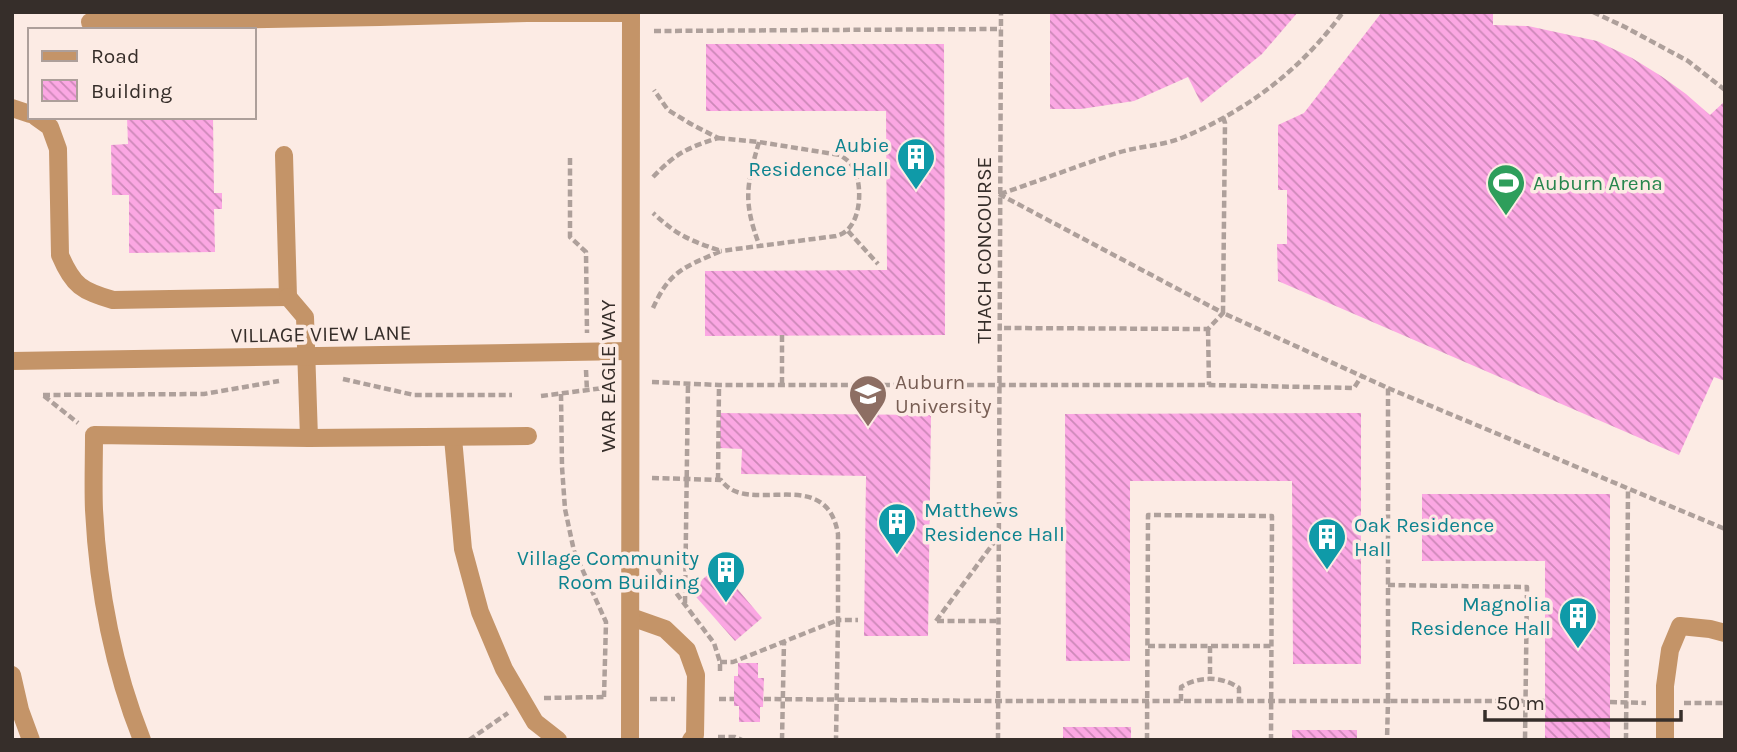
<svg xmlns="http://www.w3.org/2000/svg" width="1737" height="752" viewBox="0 0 1737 752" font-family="Karla,sans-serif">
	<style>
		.building { fill: url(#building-back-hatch) }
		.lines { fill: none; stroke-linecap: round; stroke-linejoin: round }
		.path { stroke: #aea09b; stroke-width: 4.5; stroke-dasharray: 7 3.5; stroke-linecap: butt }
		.minor { stroke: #c49468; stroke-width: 18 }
		.labels { text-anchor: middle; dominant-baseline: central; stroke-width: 7; stroke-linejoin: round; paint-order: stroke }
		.culture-label { font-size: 21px; fill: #0d838f; stroke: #fcebe4; text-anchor: end }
		.leisure-label { font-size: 21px; fill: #27864d; stroke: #fcebe4; text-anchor: start }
		.street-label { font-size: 21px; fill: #362e2a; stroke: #fcebe4 }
		.education-label { font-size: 21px; fill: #785e54; stroke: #fcebe4; text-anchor: start }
	</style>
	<defs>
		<pattern id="building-back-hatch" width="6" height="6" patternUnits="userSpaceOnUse" patternTransform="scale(1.75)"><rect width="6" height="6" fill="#fba7e3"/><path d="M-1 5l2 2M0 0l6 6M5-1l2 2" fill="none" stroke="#cc88b8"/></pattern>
	</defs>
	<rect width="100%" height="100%" fill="#fcebe4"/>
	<g class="building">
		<polygon points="1050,12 1298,12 1262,54 1201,103 1188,77 1134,101 1081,109 1050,109"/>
		<polygon points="1382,12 1493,12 1493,25 1528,26 1597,41 1632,58 1661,76 1686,94 1710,115 1725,101 1725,381 1714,377 1679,455 1278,281 1277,244 1287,244 1287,190 1278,190 1278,125 1304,113"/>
		<polygon points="706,44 944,44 945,335 705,336 705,271 887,270 886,111 706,111"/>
		<polygon points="127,117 213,117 214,193 222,193 222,209 214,209 215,252 129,253 129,195 112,195 111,145 128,144"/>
		<polygon points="720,413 931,415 928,636 864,636 866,476 741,474 742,449 720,448"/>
		<polygon points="1361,413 1361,664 1293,664 1292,481 1130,481 1130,661 1066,661 1065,414"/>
		<polygon points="1422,494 1610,494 1610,740 1545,740 1545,561 1422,561"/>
		<polygon points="718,566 762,618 735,641 690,590"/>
		<polygon points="738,663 758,663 758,678 764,678 763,707 760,707 760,722 739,722 739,706 734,706 734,676 738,676"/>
		<rect x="1063" y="727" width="68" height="13"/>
		<rect x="1292" y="730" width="65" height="10"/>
	</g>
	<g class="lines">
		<g class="path">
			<polyline points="1593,12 1625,27 1688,61 1725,90"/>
			<polyline points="654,31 1001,29"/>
			<polyline points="1223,117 1225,123 1223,313 1388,388 1388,701 1545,701"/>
			<path d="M718,138L759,142L840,155C847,160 852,163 855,171C862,188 861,219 846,231C844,233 840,235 836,236L721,251"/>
			<path d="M759,142C746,187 743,202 760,247"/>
			<polyline points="570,158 570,237 586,252 587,333"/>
			<path d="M653,177C676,153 687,148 718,138L691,124L668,110L654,90"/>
			<polyline points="999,194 1223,313 1208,329 1000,328"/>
			<path d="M1000,194C1039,181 1077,166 1117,153C1139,146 1163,146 1184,137C1248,110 1303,68 1343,12"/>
			<polyline points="848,231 878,264"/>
			<path d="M653,308C670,270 685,267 721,251C689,240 678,236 653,213"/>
			<polyline points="1208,329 1209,385"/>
			<polyline points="782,335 782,384"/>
			<polyline points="586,370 587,391"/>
			<polyline points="343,379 414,395 512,395"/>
			<polyline points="652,382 719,385 1209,385 1354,388 1361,377"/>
			<polyline points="1388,388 1725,529"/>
			<polyline points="561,394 562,467 565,509 574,551 606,622 604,697"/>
			<polyline points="43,395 204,394 279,381"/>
			<polyline points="44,396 78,423"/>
			<polyline points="541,396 611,387"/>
			<path d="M652,478L721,480C747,518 826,463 838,534V620H858"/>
			<polyline points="718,480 719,385"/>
			<polyline points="653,559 655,565 714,643 720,662 720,672"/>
			<polyline points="1388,585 1527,587 1525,740"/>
			<polyline points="685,603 688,383"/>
			<polyline points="936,621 998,537"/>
			<polyline points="937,621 999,621"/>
			<polyline points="1148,646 1271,646"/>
			<polyline points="1210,646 1210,679"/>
			<polyline points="720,662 733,662 838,620 836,740"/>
			<polyline points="544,698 605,697"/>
			<polyline points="650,699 675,699"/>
			<polyline points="719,699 734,699"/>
			<polyline points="764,699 998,701 1388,701 1387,740"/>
			<path d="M1181,701V687C1199,676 1222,676 1239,688V701"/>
			<polyline points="1610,702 1646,703"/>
			<polyline points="1684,703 1725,703"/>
			<polyline points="718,737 735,737 742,740"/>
			<polyline points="469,740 508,713"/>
			<polyline points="782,740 784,641"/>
			<polyline points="998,740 1001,12"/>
			<polyline points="1147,740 1148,515 1272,516 1271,740"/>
			<polyline points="1626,740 1628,488"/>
		</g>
		<g class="minor">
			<polyline points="90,22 380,17 527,13 631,13"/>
			<polyline points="12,108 30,114"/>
			<path d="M36,117L50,127L58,149L60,255C73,286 82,291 113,300L288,297L284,155"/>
			<polyline points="288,297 305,317 309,438"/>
			<polyline points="12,361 630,351"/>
			<polyline points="453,438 463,549 480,612 504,669 535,722 558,740"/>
			<polyline points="631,617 665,629 687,650 696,675 695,735 691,740"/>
			<polyline points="12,675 20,710 31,740"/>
			<path d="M142,740C113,667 98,589 94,510C93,486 94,460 94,435L309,438L528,436"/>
			<polyline points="630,740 631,12"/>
			<polyline points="1665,740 1665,686 1670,650 1680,626 1710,629 1725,633"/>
		</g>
	</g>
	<defs>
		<symbol id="building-pin" viewBox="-11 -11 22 30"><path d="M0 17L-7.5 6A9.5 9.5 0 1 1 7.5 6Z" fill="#0f9aa8" stroke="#fcebe4"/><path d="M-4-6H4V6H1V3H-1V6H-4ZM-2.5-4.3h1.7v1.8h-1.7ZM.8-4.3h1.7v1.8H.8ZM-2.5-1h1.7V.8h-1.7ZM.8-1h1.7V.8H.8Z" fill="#fff"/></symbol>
		<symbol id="stadium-pin" viewBox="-11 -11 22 30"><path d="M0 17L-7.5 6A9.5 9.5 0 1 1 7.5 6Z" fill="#2e9e5b" stroke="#fcebe4"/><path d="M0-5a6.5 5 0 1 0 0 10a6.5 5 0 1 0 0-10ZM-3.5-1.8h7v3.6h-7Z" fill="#fff"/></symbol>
		<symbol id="university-pin" viewBox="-11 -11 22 30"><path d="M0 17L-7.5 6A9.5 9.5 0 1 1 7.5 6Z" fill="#8d6e63" stroke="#fcebe4"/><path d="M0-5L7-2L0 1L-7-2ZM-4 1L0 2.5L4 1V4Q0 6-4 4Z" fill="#fff"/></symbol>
	</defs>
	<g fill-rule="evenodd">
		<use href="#building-pin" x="894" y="135" width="44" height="60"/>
		<use href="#stadium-pin" x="1484" y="161" width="44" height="60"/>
		<use href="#university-pin" x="846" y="372" width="44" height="60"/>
		<use href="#building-pin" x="875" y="500" width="44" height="60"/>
		<use href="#building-pin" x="1305" y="515" width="44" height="60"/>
		<use href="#building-pin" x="704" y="548" width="44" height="60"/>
		<use href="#building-pin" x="1556" y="594" width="44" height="60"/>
	</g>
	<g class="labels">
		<g class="culture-label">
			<text x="889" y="145">Aubie<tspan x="889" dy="24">Residence Hall</tspan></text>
			<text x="924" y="510" text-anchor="start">Matthews<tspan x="924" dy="24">Residence Hall</tspan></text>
			<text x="1354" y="525" text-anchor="start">Oak Residence<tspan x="1354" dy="24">Hall</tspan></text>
			<text x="699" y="558">Village Community<tspan x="699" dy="24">Room Building</tspan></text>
			<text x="1551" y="604">Magnolia<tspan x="1551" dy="24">Residence Hall</tspan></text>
		</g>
		<g class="leisure-label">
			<text x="1533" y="183">Auburn Arena</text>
		</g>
		<g class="street-label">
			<text transform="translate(984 250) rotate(-90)">THACH CONCOURSE</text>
			<text transform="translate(321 334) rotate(-1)">VILLAGE VIEW LANE</text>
			<text transform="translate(608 376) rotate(-90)">WAR EAGLE WAY</text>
		</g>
		<g class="education-label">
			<text x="895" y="382">Auburn<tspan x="895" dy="24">University</tspan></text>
		</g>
	</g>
	<rect width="1737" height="752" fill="none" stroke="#362e2a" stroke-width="28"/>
	<rect x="28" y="28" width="228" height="91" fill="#fcebe4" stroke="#ad9f9a" stroke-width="2"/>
	<rect x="42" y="51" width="35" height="10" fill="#c49468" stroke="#ad9f9a" stroke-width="2"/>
	<text x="91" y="63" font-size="21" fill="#362e2a">Road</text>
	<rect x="42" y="80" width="35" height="21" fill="url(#building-back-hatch)" stroke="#ad9f9a" stroke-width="2"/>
	<text x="91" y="98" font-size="21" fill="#362e2a">Building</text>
	<path d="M1485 710v10h196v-10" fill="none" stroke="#362e2a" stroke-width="3.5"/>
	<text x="1496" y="710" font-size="21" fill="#362e2a" stroke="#fcebe4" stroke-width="5" paint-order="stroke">50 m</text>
</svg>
